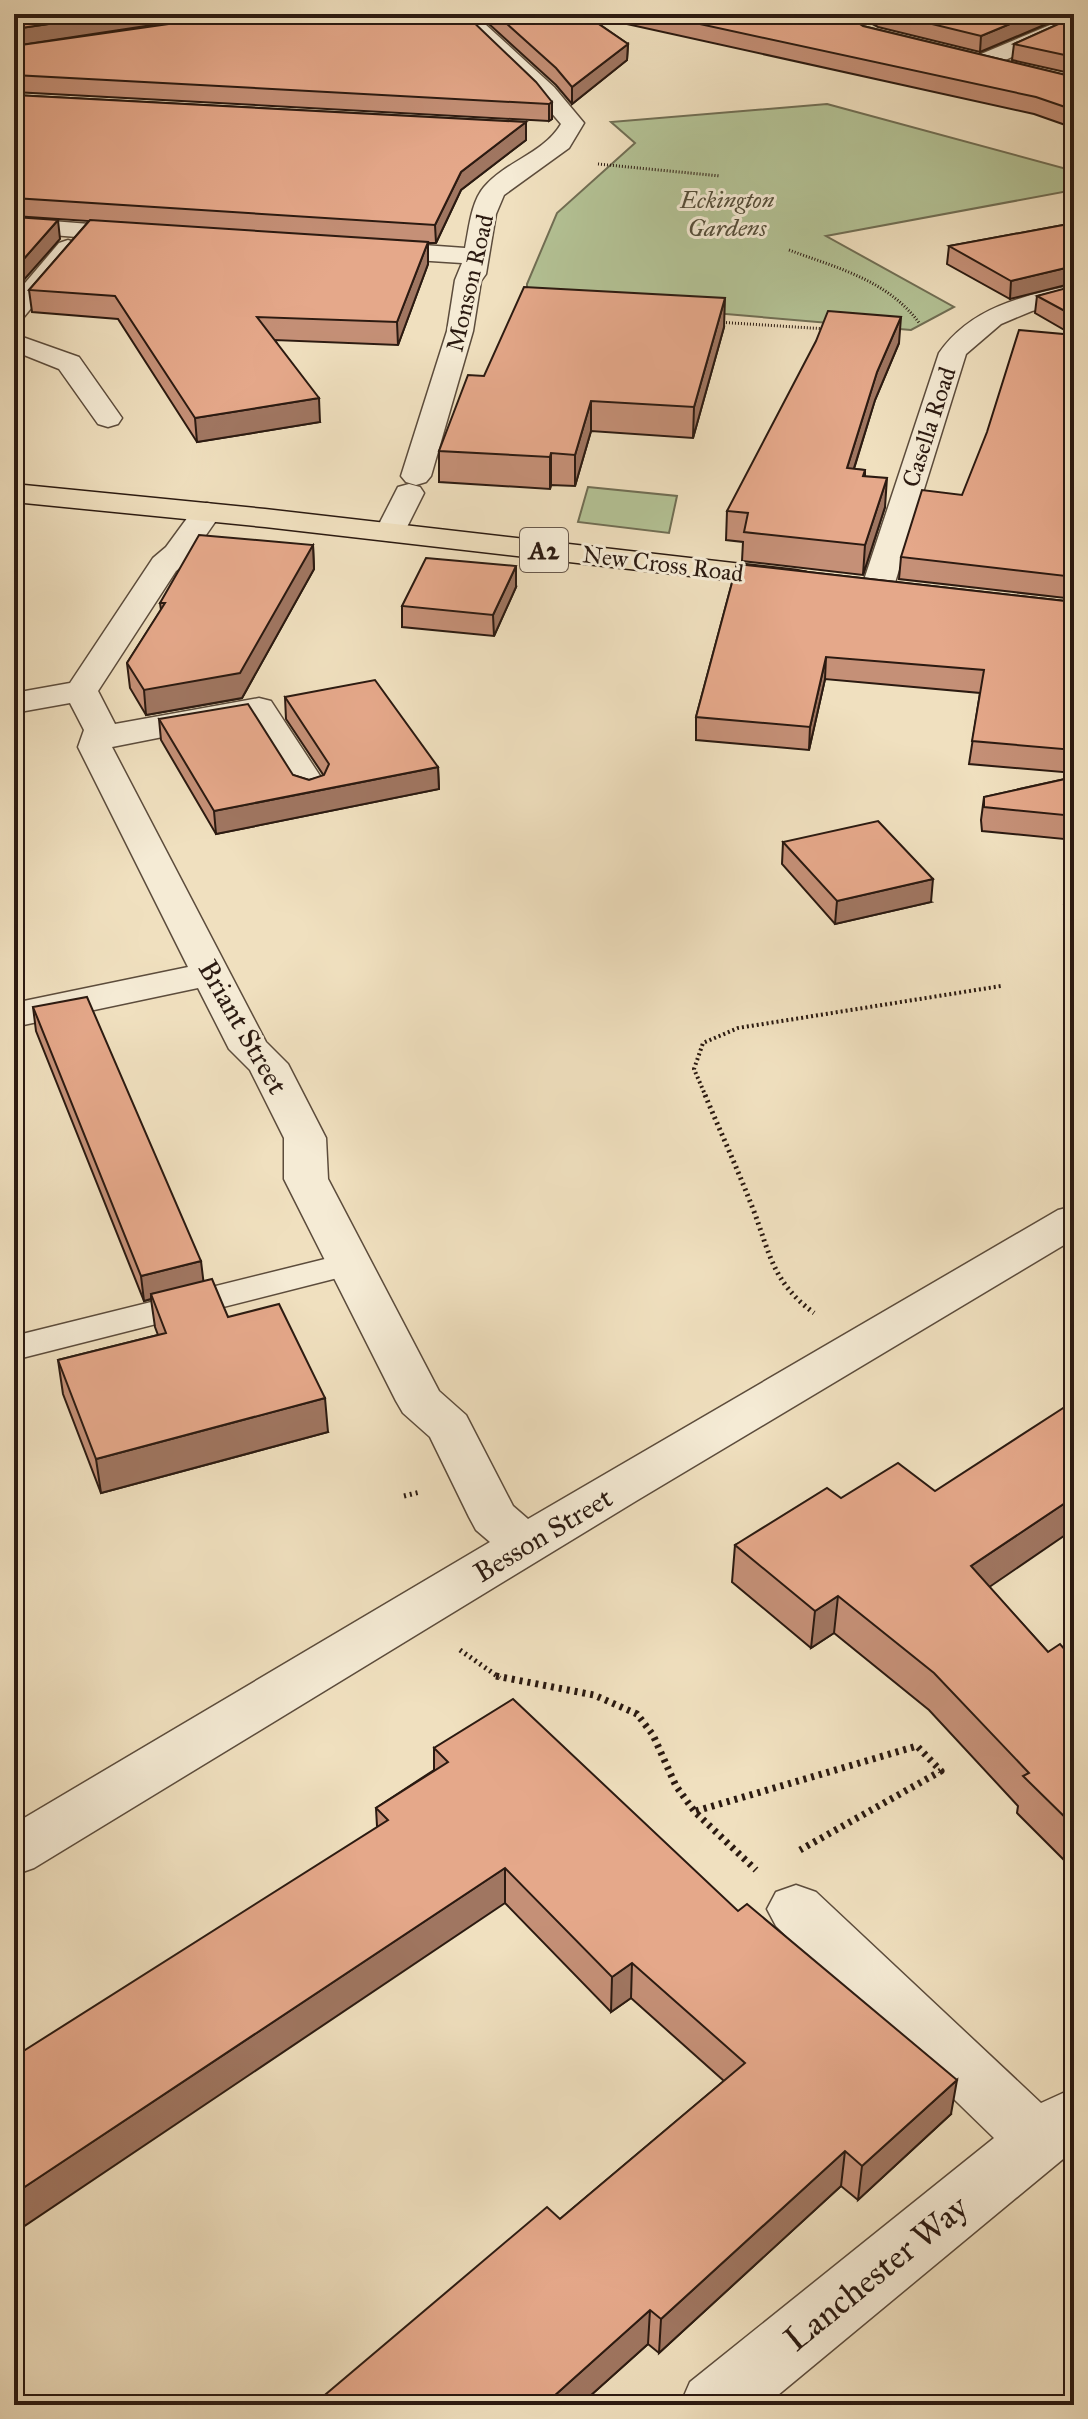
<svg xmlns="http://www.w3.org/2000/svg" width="1088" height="2419" viewBox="0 0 1088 2419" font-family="'IM FELL Great Primer',serif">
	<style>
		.green { fill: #b4c396; stroke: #706e54; stroke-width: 2 }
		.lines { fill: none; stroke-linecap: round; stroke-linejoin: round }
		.lane-casing { stroke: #5c4c3c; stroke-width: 3 }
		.street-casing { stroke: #5c4c3c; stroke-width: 3 }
		.highway-casing { stroke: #2b1a11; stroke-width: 3 }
		.path-far3 { stroke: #2b1a11; stroke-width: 3; stroke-dasharray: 1 2; stroke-linecap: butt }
		.path-far2 { stroke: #2b1a11; stroke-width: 4; stroke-dasharray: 2 3; stroke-linecap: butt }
		.path-far1 { stroke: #2b1a11; stroke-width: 5; stroke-dasharray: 2 4; stroke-linecap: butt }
		.path { stroke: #2b1a11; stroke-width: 7; stroke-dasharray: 3 5; stroke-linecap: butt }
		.lane { fill: #f5ebd5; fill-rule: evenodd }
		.street { fill: #f5ebd5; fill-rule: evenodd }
		.highway { fill: #f0e0bf; fill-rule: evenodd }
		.wall { fill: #c59077; stroke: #2b1a11; stroke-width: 2 }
		.shaded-wall { fill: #a07661; stroke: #2b1a11; stroke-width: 2 }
		.building { fill: #e5a88a; stroke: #2b1a11; stroke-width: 2 }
		.labels { text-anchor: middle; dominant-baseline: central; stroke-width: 6; stroke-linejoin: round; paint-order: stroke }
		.far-park-label { font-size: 24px; font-style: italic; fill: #544d39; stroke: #f5ebd5 }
		.far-street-label { font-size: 24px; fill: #2b1a11; stroke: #f5ebd5 }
		.shield { fill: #f5ebd5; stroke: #68594c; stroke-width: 2 }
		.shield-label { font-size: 26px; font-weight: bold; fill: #2b1a11 }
		.street-label { font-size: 28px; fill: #2b1a11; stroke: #f5ebd5 }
		.near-street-label { font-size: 34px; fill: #2b1a11; stroke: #f5ebd5 }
	</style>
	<rect width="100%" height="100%" fill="#f0e0bf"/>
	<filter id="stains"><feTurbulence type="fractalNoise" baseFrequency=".0025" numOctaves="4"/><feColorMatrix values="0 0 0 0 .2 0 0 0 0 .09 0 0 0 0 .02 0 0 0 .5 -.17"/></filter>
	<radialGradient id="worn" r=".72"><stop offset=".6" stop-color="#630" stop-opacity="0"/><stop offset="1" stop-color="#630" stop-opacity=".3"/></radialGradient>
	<g class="green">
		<polygon points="827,104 1074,171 1074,190 826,236 954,307 911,330 527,297 527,284 557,213 635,143 611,122"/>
		<polygon points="588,487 677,496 669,533 578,522"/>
	</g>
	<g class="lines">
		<defs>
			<polygon id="lane" points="349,1253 361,1256 366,1264 361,1272 14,1360 14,1336"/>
			<g id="street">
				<path d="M452,14H474L554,87L584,123L569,148L504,195L496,214L486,274L481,281L473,331L431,476L426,482L416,485L406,482L401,476L447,331L455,280L462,263L368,257L359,254L355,249L359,244L368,241L465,248C469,229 471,202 484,187C506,161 543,154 561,124L538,97Z"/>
				<polygon points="1074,15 1074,29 990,67 982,68 971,62 974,57"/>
				<polygon points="14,218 140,228 149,230 152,235 149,240 140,242 14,232"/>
				<polygon points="68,240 77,243 81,248 23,318 14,320 14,296 59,243"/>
				<path d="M1074,285V301L1032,311L1001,324L966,354L893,589L888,596L877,599L866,596L861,589L939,353C971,307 1023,296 1074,285Z"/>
				<polygon points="14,334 79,357 122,418 118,424 108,427 98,424 59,369 14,351"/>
				<polygon points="409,484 420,487 424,493 401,539 390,541 379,539 375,532 398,487"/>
				<polygon points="207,503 218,506 222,512 188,561 176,571 98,691 115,724 259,698 271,701 328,788 323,796 310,799 297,796 249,720 112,747 266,1042 288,1064 326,1138 328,1179 439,1391 466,1415 513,1506 528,1519 1058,1210 1074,1206 1074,1239 636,1501 34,1868 14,1875 14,1824 490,1542 476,1530 469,1517 430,1437 403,1413 396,1401 284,1179 284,1138 250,1070 229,1049 198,988 14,1027 14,1003 188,967 78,747 84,730 70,703 14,713 14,693 70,683 153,558 166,547 196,506"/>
				<polygon points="796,1885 816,1892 1041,2103 1074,2088 1074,2150 766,2405 680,2405 690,2382 994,2138 776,1926 767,1909 776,1892"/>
			</g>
			<polygon id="highway" points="14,484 265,509 795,570 806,572 811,579 806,586 795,588 265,527 14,502"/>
		</defs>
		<use href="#lane" class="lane-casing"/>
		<use href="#street" class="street-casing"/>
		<use href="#highway" class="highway-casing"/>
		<g class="path-far3">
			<polyline points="598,164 720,176"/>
			<path d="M789,250C837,268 888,280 920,324"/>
			<polyline points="717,322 827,329"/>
		</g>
		<polyline class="path-far2" points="706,1097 694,1069 703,1043 738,1028 1001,986"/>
		<g class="path-far1">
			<path d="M705,1095C721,1133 738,1170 753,1209C770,1253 772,1282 814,1313"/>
			<polyline points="404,1496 420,1492"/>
			<polyline points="460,1650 500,1678"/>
		</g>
		<g class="path">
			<polyline points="496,1676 594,1695 637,1714 653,1735 676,1786 695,1812 756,1870"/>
			<polyline points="696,1811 917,1746 941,1771 800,1850"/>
		</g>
		<use href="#lane" class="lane"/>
		<use href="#street" class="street"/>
		<use href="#highway" class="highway"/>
	</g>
	<g class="wall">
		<polygon points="478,14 845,14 863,26 1074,77 1074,128 1034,114 586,15 628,44 627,60 572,104 556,85"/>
		<polygon points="854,14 1070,14 980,52 878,27"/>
		<polygon points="1074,17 1074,74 1012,60 1014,44"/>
		<polygon points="14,46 552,102 552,119 549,121 14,92"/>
		<polygon points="14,95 526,122 526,140 461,190 436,243 428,243 428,264 398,345 275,340 320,422 197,442 118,319 32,312 29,290 89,221 14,216"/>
		<polygon points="1074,223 1010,299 947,264 949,246"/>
		<polygon points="1074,287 1074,599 899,579 901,557 962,495 1073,335 1035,313 1037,296"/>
		<polygon points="724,327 693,438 591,431 575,486 551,485 550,489 439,482 439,451 484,376"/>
		<polygon points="899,343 875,400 854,469 865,470 865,476 885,507 863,575 742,561 743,542 726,540 727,511"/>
		<polygon points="313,545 314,569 242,698 146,715 130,688 127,663 161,610 160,603"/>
		<polygon points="737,564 1074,602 1074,773 969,764 980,693 825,679 809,750 696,740 696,717"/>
		<polygon points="516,587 494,636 402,627 402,606"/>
		<polygon points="285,697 438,767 439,789 216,834 161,740 159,719 293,775 309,780 324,776 286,719"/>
		<polygon points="1074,777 1074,840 982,831 981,820 984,797"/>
		<polygon points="783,842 931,902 835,924 782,864"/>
		<polygon points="1074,842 1074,906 1064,904"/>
		<polygon points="33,1007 203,1281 228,1317 328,1432 101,1493 63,1394 58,1360 158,1335 155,1327 151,1299 144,1301 36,1031"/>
		<polygon points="841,1498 989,1587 1048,1652 1074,1660 1074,1870 1017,1813 1018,1806 929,1710 834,1633 811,1648 732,1582 735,1545"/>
		<polygon points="434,1748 951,2114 858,2200 841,2186 659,2353 648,2344 580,2405 313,2405 560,2219 724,2081 631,1998 611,2012 505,1903 377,1826 376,1808 434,1770"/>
	</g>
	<g class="shaded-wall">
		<polygon points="117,14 225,14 14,46 14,29"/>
		<polygon points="1034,14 1070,14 980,52 981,36"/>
		<polygon points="628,44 627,60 572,104 572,87"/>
		<polygon points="552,102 552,119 549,121 549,104"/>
		<polygon points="526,122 526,140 461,190 436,243 435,225 461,172"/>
		<polygon points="58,220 60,239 14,291 14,270"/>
		<polygon points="428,242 428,264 398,345 397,322"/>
		<polygon points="1074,266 1074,283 1010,299 1011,281"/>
		<polygon points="725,298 724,327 693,438 694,407"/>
		<polygon points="901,317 899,343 875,400 845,497 847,468 877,372"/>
		<polygon points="14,371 15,371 18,390 14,391"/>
		<polygon points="319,398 320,422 197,442 195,418"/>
		<polygon points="591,401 591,431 575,486 575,455"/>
		<polygon points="551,453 551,485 550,489 550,457"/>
		<polygon points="887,478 885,507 863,575 865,545"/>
		<polygon points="313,545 314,569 242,698 146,715 144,690"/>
		<polygon points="516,566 516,587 494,636 493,615"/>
		<polygon points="826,657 825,679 809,750 810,727"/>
		<polygon points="438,767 439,789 216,834 214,811"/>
		<polygon points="933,879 931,902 835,924 837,901"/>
		<polygon points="201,1261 204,1286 151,1294 151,1299 144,1301 141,1276"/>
		<polygon points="325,1398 328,1432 101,1493 96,1459"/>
		<polygon points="1074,1497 1074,1529 966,1603 971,1566"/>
		<polygon points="838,1596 834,1633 811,1648 815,1611"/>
		<polygon points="505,1868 505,1903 14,2233 14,2194"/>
		<polygon points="632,1963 631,1998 611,2012 612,1977"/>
		<polygon points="957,2080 951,2114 858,2200 862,2166"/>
		<polygon points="845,2151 841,2186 659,2353 661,2319"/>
		<polygon points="650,2310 648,2344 580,2405 544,2405"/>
	</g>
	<g class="building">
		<polygon points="14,14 117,14 14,29"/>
		<polygon points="239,14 465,14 536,82 552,102 549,104 14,75 14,46"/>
		<polygon points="496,14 584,14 628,44 572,87 556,68"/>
		<polygon points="654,14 845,14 863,26 1074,77 1074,110 1036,97"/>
		<polygon points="891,14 1034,14 981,36"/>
		<polygon points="1074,17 1074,57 1014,44"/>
		<polygon points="14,95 526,122 461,172 435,225 14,198"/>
		<polygon points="14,217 58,220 14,270"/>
		<polygon points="90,220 428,242 397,322 257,317 319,398 195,418 115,296 29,290"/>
		<polygon points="1074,223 1074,266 1011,281 949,246"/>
		<polygon points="1074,286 1074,316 1037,296"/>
		<polygon points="524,287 725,298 694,407 591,401 575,455 551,453 550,457 439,451 468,375 484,376"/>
		<polygon points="828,311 901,317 877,372 847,468 865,470 863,476 887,478 865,545 744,532 748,513 727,511 816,341"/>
		<polygon points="1019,330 1074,335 1074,577 901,557 922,490 962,495 987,432"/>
		<polygon points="199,535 313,545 240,673 144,690 127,663 165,603 160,603"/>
		<polygon points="426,558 516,566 493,615 402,606"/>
		<polygon points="737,564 1074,602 1074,750 972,741 984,670 826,657 810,727 696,717"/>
		<polygon points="375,680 438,767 214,811 159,719 248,704 293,775 309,780 324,775 329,764 285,697"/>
		<polygon points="1074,777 1074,816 984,807 984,797"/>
		<polygon points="878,821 933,879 837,901 783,842"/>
		<polygon points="1074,842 1074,881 1067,880"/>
		<polygon points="87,997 201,1261 141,1276 33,1007"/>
		<polygon points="212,1279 228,1317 279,1304 325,1398 96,1459 58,1360 166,1333 151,1294"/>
		<polygon points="1074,1401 1074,1497 971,1566 1048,1652 1060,1644 1074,1660 1074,1826 1023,1776 1029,1773 934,1673 838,1596 815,1611 735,1545 827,1488 841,1498 898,1463 935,1491"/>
		<polygon points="513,1699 738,1911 747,1904 957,2080 862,2166 845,2151 661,2319 650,2310 544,2405 313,2405 547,2207 560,2219 745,2063 632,1963 612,1977 505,1868 14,2194 14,2057 388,1820 376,1808 448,1762 434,1748"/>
	</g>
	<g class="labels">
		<g class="far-park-label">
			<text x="727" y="200">Eckington<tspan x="727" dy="28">Gardens</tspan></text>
		</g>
		<g class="far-street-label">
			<text transform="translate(470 283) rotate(-77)">Monson Road</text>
			<text transform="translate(929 427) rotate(-72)">Casella Road</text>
			<text transform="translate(663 564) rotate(7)">New Cross Road</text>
		</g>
		<rect class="shield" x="520" y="528" width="48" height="44" rx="6"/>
		<g class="shield-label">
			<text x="544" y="550">A2</text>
		</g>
		<g class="street-label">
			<text transform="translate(243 1027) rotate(60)">Briant Street</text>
			<text transform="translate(543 1535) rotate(-31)">Besson Street</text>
		</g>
		<g class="near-street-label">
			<text transform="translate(876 2273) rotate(-39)">Lanchester Way</text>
		</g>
	</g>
	<rect width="1088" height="2419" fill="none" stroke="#f0e0bf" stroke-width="48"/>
	<rect x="16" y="16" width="1056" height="2387" fill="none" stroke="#2b1a11" stroke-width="4"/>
	<rect x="24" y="24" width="1040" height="2371" fill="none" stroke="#2b1a11" stroke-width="2"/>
	<rect width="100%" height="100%" filter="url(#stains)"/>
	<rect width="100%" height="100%" fill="url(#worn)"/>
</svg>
